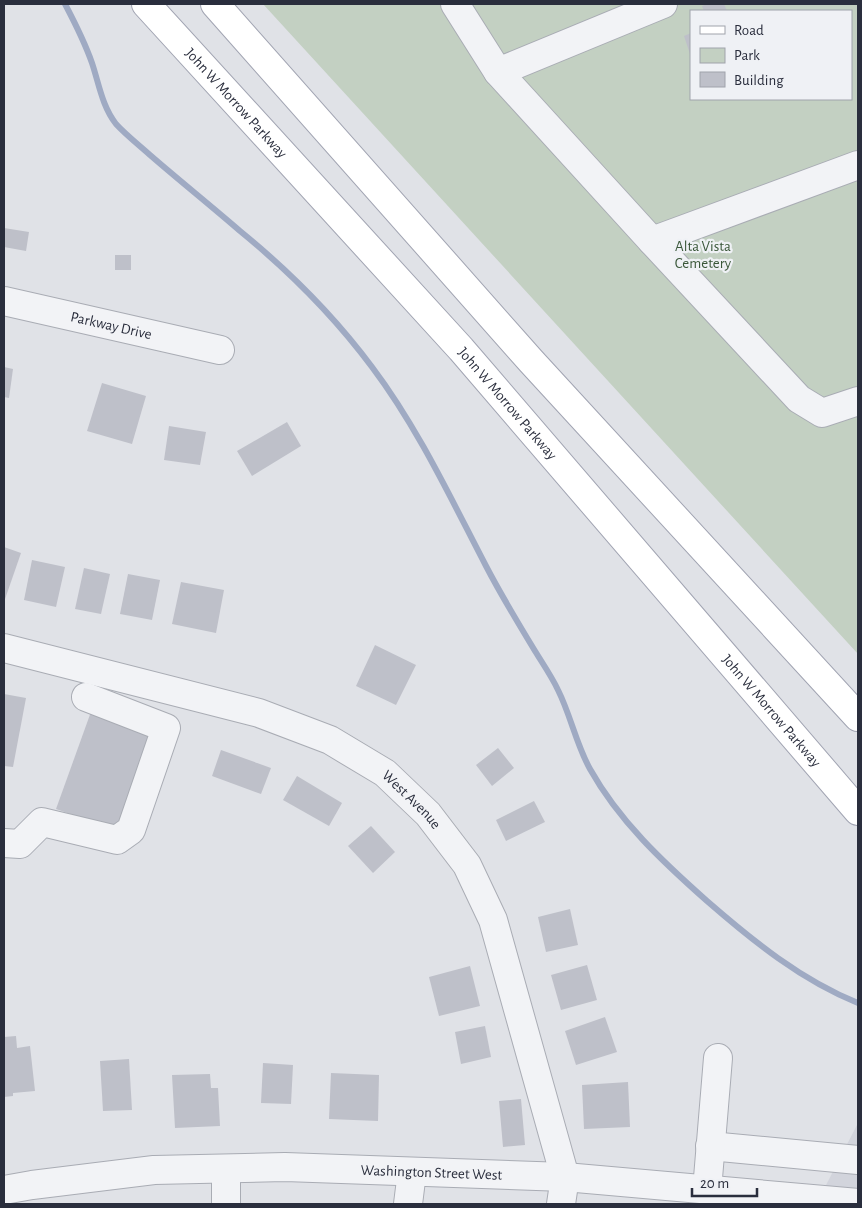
<svg xmlns="http://www.w3.org/2000/svg" width="862" height="1208" viewBox="0 0 862 1208" font-family="'Alegreya Sans',sans-serif">
	<style>
		.built { fill: #d2d4dc }
		.green { fill: #c3d0c2; fill-rule: evenodd }
		.lines { fill: none; stroke-linecap: round; stroke-linejoin: round }
		.stream { stroke: #9faac3; stroke-width: 6 }
		.building { fill: #bec0c9 }
		.minor-casing { stroke: #a9acb4; stroke-width: 30 }
		.major-casing { stroke: #a1a4b2; stroke-width: 30 }
		.minor { stroke: #f2f3f6; stroke-width: 28 }
		.major { stroke: #fff; stroke-width: 28 }
		.labels { text-anchor: middle; dominant-baseline: central; stroke-width: 4.5; stroke-linejoin: round; paint-order: stroke }
		.street-label { font-size: 15px; fill: #2a2e3d; stroke: #eff1f5 }
		.park-label { font-size: 15px; fill: #3a5739; stroke: #eff1f5 }
	</style>
	<rect width="100%" height="100%" fill="#e0e2e7"/>
	<polygon class="built" points="858,1123 858,1204 825,1187"/>
	<path class="green" d="M263,4H858V654ZM691,11H851V99H691Z"/>
	<g class="lines">
		<path class="stream" d="M65,4C75,23 85,43 92,63C99,84 102,106 116,124C126,135 139,145 150,155C180,181 210,205 240,231C289,271 334,316 372,367C418,428 451,499 486,566C501,595 518,623 535,651C543,664 552,677 558,690C571,716 576,744 590,769C619,821 663,862 707,901C753,941 801,980 858,1003"/>
	</g>
	<g class="building">
		<polygon points="707,4 724,4 727,11 704,11 702,6"/>
		<polygon points="691,33 691,54 690,54 684,36"/>
		<polygon points="4,228 29,232 26,251 4,247"/>
		<rect x="115" y="255" width="16" height="15"/>
		<polygon points="4,367 13,369 9,398 4,397"/>
		<polygon points="102,383 146,396 132,444 87,431"/>
		<polygon points="287,422 301,446 252,476 237,451"/>
		<polygon points="169,426 206,432 200,465 164,460"/>
		<polygon points="4,547 21,553 4,602"/>
		<polygon points="32,560 65,567 56,607 24,600"/>
		<polygon points="84,568 110,574 101,614 75,609"/>
		<polygon points="128,574 160,580 152,620 120,614"/>
		<polygon points="181,582 224,590 216,633 172,624"/>
		<polygon points="375,645 416,665 396,705 356,686"/>
		<polygon points="4,694 26,698 13,767 4,766"/>
		<polygon points="92,709 160,734 124,833 56,809"/>
		<polygon points="498,748 514,768 492,786 476,765"/>
		<polygon points="221,750 271,768 261,794 212,776"/>
		<polygon points="297,776 342,803 329,826 283,800"/>
		<polygon points="534,801 545,822 506,841 496,820"/>
		<polygon points="371,826 395,852 373,873 348,846"/>
		<polygon points="570,909 578,945 546,952 538,917"/>
		<polygon points="587,965 597,1000 561,1010 551,975"/>
		<polygon points="470,966 480,1006 439,1016 429,977"/>
		<polygon points="605,1017 617,1052 576,1065 565,1031"/>
		<polygon points="485,1026 491,1057 461,1064 455,1032"/>
		<polygon points="16,1036 17,1048 30,1046 35,1091 13,1093 13,1096 4,1097 4,1037"/>
		<polygon points="129,1059 132,1110 103,1111 100,1061"/>
		<polygon points="263,1063 293,1065 291,1104 261,1103"/>
		<polygon points="331,1073 379,1075 378,1121 329,1119"/>
		<polygon points="210,1074 211,1088 218,1088 220,1126 175,1128 172,1075"/>
		<polygon points="628,1082 630,1127 584,1129 582,1085"/>
		<polygon points="521,1099 525,1145 503,1147 499,1101"/>
	</g>
	<g class="lines">
		<defs>
			<g id="minor">
				<polyline points="455,4 498,72 652,241 799,399 822,413 858,401"/>
				<polyline points="498,72 663,4"/>
				<polyline points="652,241 858,165"/>
				<path id="s1" d="M4,301L220,350"/>
				<path id="s2" d="M4,648L259,713L330,740L385,773L428,814L467,865L493,920L565,1177L561,1204"/>
				<polyline points="4,843 20,844 42,822 117,840 131,830 166,728 86,697"/>
				<polyline points="710,1146 858,1160"/>
				<path id="s3" d="M4,1190L32,1185L154,1170L285,1167L565,1177L858,1203"/>
				<polyline points="707,1190 718,1058"/>
				<polyline points="226,1204 226,1169"/>
				<polyline points="408,1204 412,1172"/>
			</g>
			<g id="major">
				<path id="s4" d="M146,4L461,349L858,811"/>
				<polyline points="215,4 531,361 858,717"/>
			</g>
		</defs>
		<use href="#minor" class="minor-casing"/>
		<use href="#major" class="major-casing"/>
		<use href="#minor" class="minor"/>
		<use href="#major" class="major"/>
	</g>
	<g class="labels">
		<g class="street-label">
			<text stroke="none"><textPath href="#s4" startOffset="134">John W Morrow Parkway</textPath></text>
			<text stroke="none"><textPath href="#s1" startOffset="110">Parkway Drive</textPath></text>
			<text stroke="none"><textPath href="#s4" startOffset="539">John W Morrow Parkway</textPath></text>
			<text stroke="none"><textPath href="#s4" startOffset="944">John W Morrow Parkway</textPath></text>
			<text stroke="none"><textPath href="#s2" startOffset="441">West Avenue</textPath></text>
			<text stroke="none"><textPath href="#s3" startOffset="429">Washington Street West</textPath></text>
		</g>
		<g class="park-label">
			<text x="703" y="246">Alta Vista<tspan x="703" dy="17">Cemetery</tspan></text>
		</g>
	</g>
	<rect width="862" height="1208" fill="none" stroke="#2a2e3d" stroke-width="10"/>
	<rect x="690" y="10" width="162" height="90" fill="#eff1f5" stroke="#a0a3ab"/>
	<rect x="700" y="26" width="25" height="8" fill="#ffffff" stroke="#a0a3ab"/>
	<text x="734" y="35" font-size="15" fill="#2a2e3d">Road</text>
	<rect x="700" y="48" width="25" height="15" fill="#c3d0c2" stroke="#a0a3ab"/>
	<text x="734" y="60" font-size="15" fill="#2a2e3d">Park</text>
	<rect x="700" y="72" width="25" height="15" fill="#bec0c9" stroke="#a0a3ab"/>
	<text x="734" y="85" font-size="15" fill="#2a2e3d">Building</text>
	<path d="M692 1188v8h65v-8" fill="none" stroke="#2a2e3d" stroke-width="2.5"/>
	<text x="700" y="1188" font-size="15" fill="#2a2e3d" stroke="#eff1f5" stroke-width="4" paint-order="stroke">20 m</text>
</svg>
